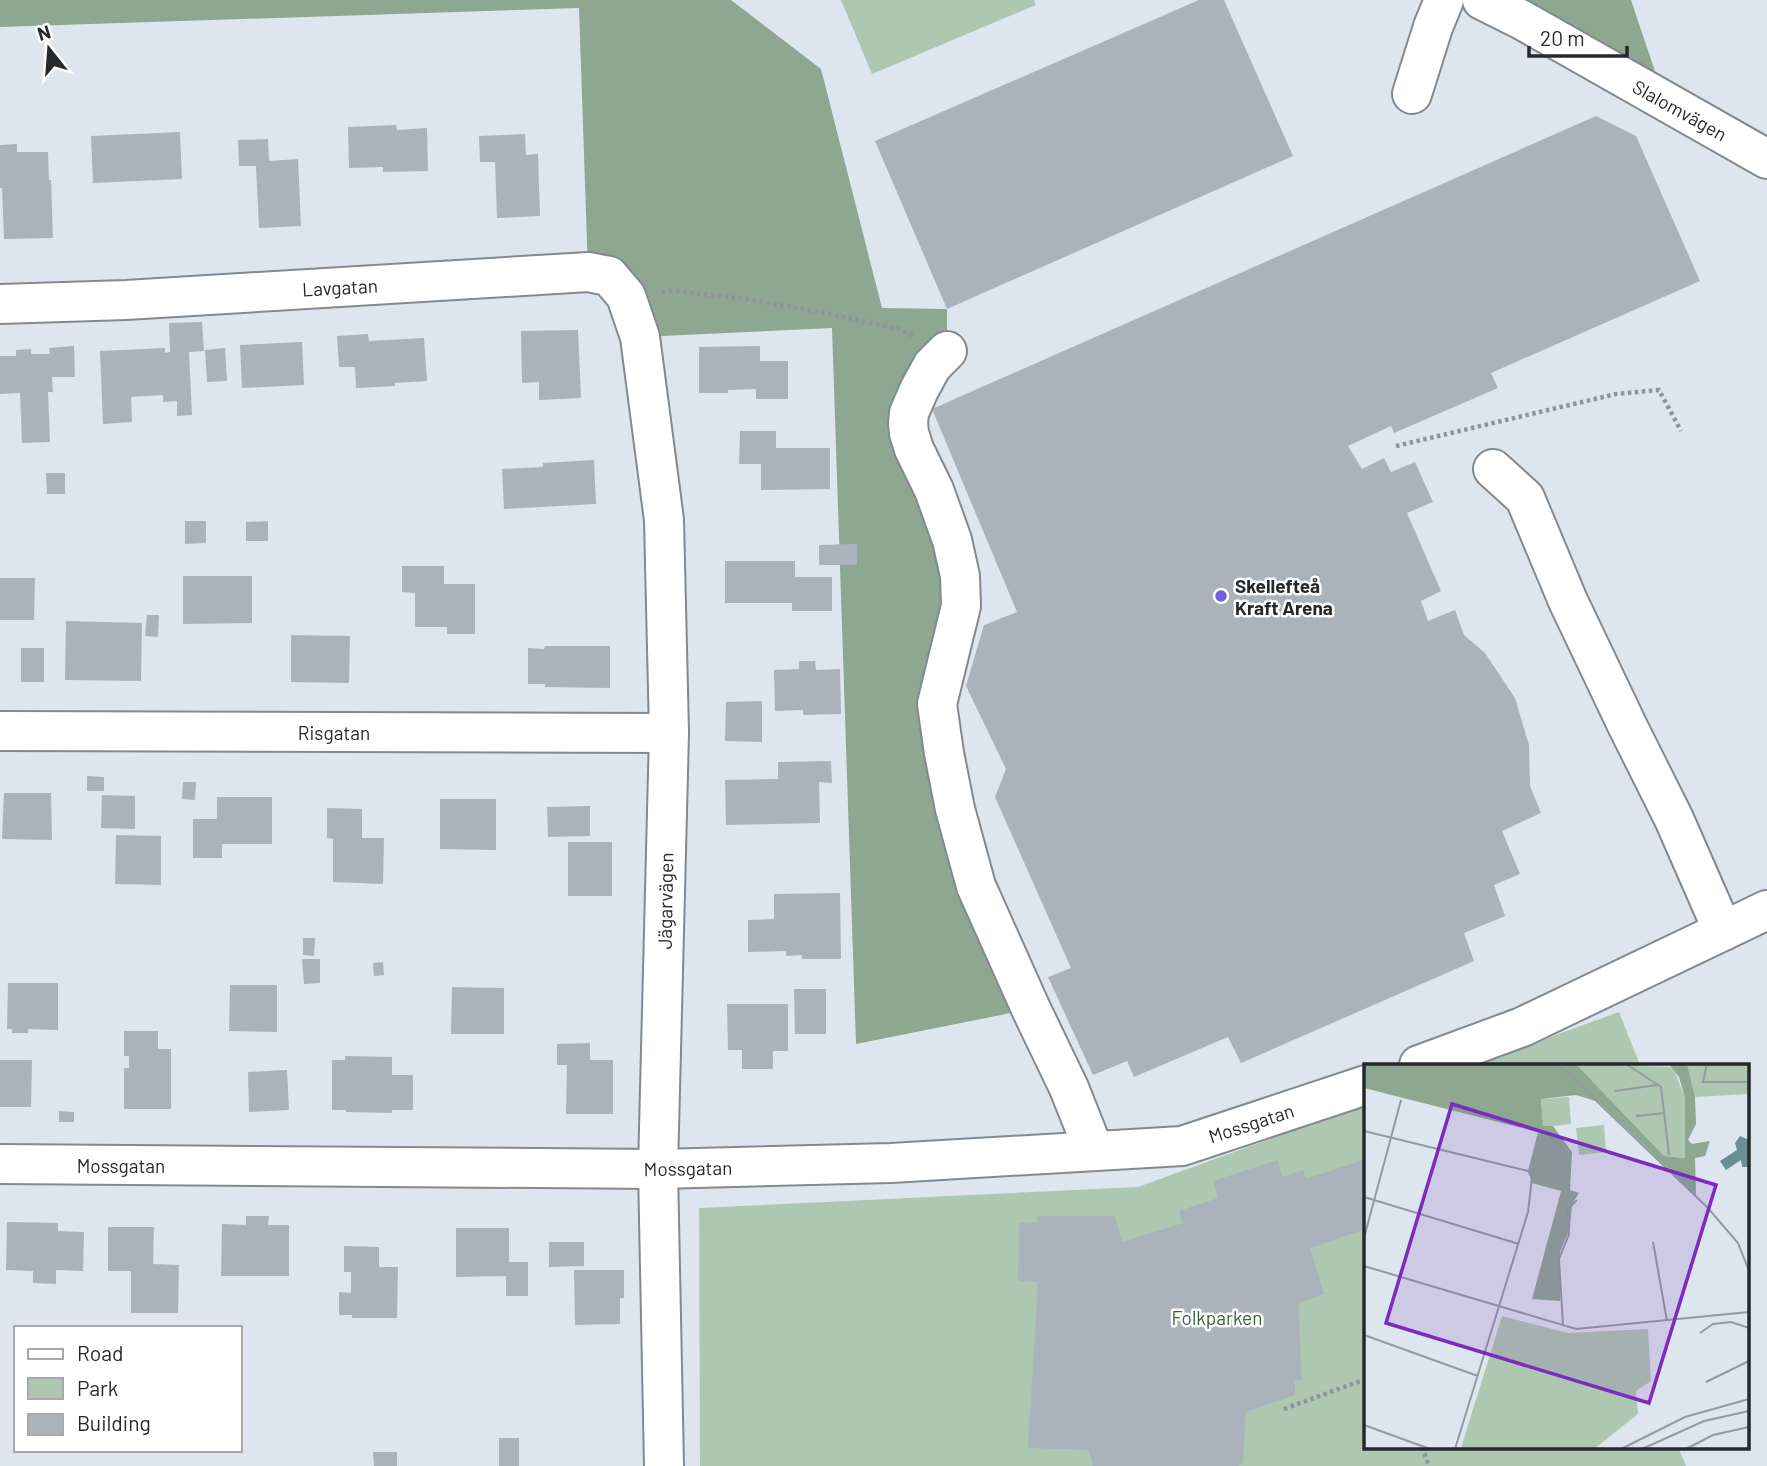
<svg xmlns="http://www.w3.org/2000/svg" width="1767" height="1466" viewBox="0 0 1767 1466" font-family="Barlow,sans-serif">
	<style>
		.green { fill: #adc7b0 }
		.forest { fill: #8ea791 }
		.building { fill: #aab3bb }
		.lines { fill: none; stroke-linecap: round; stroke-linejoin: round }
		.minor-casing { stroke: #818a91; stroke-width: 42 }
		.path { stroke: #8e949a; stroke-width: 4.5; stroke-dasharray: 3.5 3.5; stroke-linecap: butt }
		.minor { stroke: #fff; stroke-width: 38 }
		.poi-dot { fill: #6f5fd9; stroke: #fff; stroke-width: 2.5 }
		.labels { text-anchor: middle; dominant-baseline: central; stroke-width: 5; stroke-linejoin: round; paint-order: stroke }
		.street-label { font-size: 19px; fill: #26292c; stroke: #fff }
		.poi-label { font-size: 19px; font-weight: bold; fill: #26292c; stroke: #fff; text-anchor: start }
		.park-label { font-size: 19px; fill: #396240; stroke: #fff }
		.inset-road { fill: none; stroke: #949aa0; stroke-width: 2 }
		.view { fill: #7b2cbf; fill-opacity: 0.15; stroke: #7b2cbf; stroke-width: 3.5 }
		.inset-edge { fill: none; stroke: #26292c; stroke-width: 3.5 }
	</style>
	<rect width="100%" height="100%" fill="#dde6ee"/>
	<g class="green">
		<polygon points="841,0 1034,0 1036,5 872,74"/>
		<polygon points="1619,1012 1640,1065 1473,1065"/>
		<polygon points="1366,1104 1366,1447 1678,1447 1686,1466 700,1466 699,1208 1138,1187"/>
	</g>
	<g class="forest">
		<polygon points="0,0 731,0 821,69 882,308 947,309 947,351 919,390 952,540 937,704 1031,1009 856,1044 832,328 640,337 588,272 579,8 0,27"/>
		<polygon points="1482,0 1631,0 1665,101"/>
	</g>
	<g class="building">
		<polygon points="1199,0 1224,0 1293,156 947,309 875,141"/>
		<polygon points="1596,116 1636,136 1700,281 1491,373 1498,388 1394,433 1391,426 1348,446 1362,469 1384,458 1391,472 1415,462 1433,502 1407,513 1441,591 1421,601 1428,621 1455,610 1464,635 1485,653 1515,698 1529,745 1530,786 1541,813 1502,831 1520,874 1494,885 1505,916 1464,933 1474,961 1241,1063 1228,1037 1134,1077 1127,1061 1093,1075 1048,977 1071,968 995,797 1006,769 966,686 984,625 1017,612 932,409"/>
		<polygon points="396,125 397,130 427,128 428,171 383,172 383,167 349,168 348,127"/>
		<polygon points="180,132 182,179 93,183 91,136"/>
		<polygon points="525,134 526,155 538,154 540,216 497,218 495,162 480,162 479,136"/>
		<polygon points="268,139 269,161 298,159 301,226 259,228 256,166 239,166 238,140"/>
		<polygon points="17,144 17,152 48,152 49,180 51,180 53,238 4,239 2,188 0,188 0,145"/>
		<polygon points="202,322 204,351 189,352 192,415 177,416 177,401 163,402 163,395 131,397 132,422 103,424 100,351 165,348 165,353 170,352 169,323"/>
		<polygon points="578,330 581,398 539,400 539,382 522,383 521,331"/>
		<polygon points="368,334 369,341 424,338 427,381 395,383 395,386 356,388 355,367 339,367 337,336"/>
		<polygon points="302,342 304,385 242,388 240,345"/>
		<polygon points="74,346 75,377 52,377 53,392 48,392 50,442 22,443 20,393 0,394 0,356 16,356 16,350 31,349 31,354 50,354 49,348"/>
		<polygon points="760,346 760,361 788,361 788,399 756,399 756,389 728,390 728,393 699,393 699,347"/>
		<polygon points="225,348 227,381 207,382 205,350"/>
		<polygon points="740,431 776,431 776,448 830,448 830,489 761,490 761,464 739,464"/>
		<polygon points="594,460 596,504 504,509 502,469 543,467 543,463"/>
		<polygon points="46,473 65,473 65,494 47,494"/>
		<polygon points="185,521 206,521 206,543 185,544"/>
		<polygon points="268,521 268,541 246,541 246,522"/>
		<polygon points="857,544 857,565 819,565 819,545"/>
		<polygon points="725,561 795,561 795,577 832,577 832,611 792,611 792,603 725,603"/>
		<polygon points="402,566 444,566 444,584 475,584 475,634 447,634 447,627 415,627 415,593 402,592"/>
		<polygon points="183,576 252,576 252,623 183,624"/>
		<polygon points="0,578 35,578 34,620 0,620"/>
		<polygon points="147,615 159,615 158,637 145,636"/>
		<polygon points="66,621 142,623 141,681 65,680"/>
		<polygon points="291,635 350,636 349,683 291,682"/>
		<polygon points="545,646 610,646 610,688 545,687 545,684 528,684 528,648 544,649"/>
		<rect x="21" y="648" width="23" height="34"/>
		<polygon points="799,661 815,661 816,670 840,669 841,714 803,715 803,710 775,711 774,670 799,669"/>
		<polygon points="762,701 762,742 725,741 726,702"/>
		<polygon points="831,761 832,783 819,782 820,823 726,825 725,780 778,779 778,762"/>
		<polygon points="87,776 104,777 104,791 87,791"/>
		<polygon points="183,782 196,782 195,800 182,799"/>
		<polygon points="4,793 51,793 52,840 2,839"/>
		<polygon points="102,795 135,796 135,829 101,828"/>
		<polygon points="217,797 272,797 272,844 222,844 222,858 193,858 193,819 217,819"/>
		<polygon points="440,799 496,799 496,850 440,849"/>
		<polygon points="590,806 590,836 548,837 547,807"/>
		<polygon points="327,808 362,809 362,838 384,838 383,884 333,882 333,839 327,838"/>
		<polygon points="116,835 161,836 161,885 115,884"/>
		<rect x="568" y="842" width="44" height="54"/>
		<polygon points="840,893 841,959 802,959 802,955 786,956 786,951 748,952 748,920 774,919 774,894"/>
		<polygon points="303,938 315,938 314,956 303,955"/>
		<polygon points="302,959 320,959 320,983 304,984"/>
		<polygon points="383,962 384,975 374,976 373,963"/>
		<polygon points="8,983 58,983 58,1030 28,1029 28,1033 12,1033 12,1029 7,1029"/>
		<polygon points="230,985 277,985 277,1032 229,1031"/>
		<polygon points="452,987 504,988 504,1034 451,1034"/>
		<polygon points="794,989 826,989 826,1034 795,1034"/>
		<polygon points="727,1004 788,1004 788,1051 773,1051 773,1069 742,1069 742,1050 728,1050"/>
		<polygon points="124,1031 158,1031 158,1049 171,1049 171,1109 124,1109 124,1068 129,1068 129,1056 124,1056"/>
		<polygon points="590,1043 590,1060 613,1060 613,1114 566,1114 567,1065 557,1065 557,1044"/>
		<polygon points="345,1056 392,1057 392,1075 413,1075 413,1110 392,1110 392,1113 346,1112 346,1110 332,1110 332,1060 345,1060"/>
		<polygon points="0,1060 32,1060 31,1107 0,1107"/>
		<polygon points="287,1070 289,1110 249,1112 248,1072"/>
		<polygon points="59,1111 74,1112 74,1122 59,1122"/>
		<polygon points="1366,1159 1366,1229 1310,1248 1324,1294 1298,1303 1302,1379 1295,1381 1295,1395 1246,1412 1243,1462 1238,1466 1093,1466 1089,1450 1028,1448 1038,1282 1018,1281 1019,1222 1038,1223 1037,1216 1115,1216 1122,1242 1183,1223 1179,1211 1218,1198 1213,1181 1277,1160 1283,1177 1303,1170 1306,1179"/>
		<polygon points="246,1216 269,1216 268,1225 289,1225 289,1276 221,1276 222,1224 246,1225"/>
		<polygon points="7,1222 58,1223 58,1231 84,1232 83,1271 56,1270 56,1284 33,1283 33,1271 6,1270"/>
		<polygon points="108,1227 154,1227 153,1264 179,1265 178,1313 131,1313 131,1271 108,1271"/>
		<polygon points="456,1228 509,1228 509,1262 528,1262 528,1296 506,1296 506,1276 456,1277"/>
		<polygon points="549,1242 584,1242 584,1266 549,1267"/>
		<polygon points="344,1246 379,1247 379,1267 398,1267 397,1318 352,1318 352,1315 339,1315 339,1292 351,1293 351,1272 344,1272"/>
		<polygon points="574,1270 624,1270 624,1298 620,1298 620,1324 575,1325"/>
		<rect x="499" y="1438" width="20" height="28"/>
		<polygon points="373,1452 397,1452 397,1466 374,1466"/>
	</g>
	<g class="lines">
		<defs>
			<g id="minor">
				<polyline points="1482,0 1522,20 1767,159"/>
				<polyline points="1412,94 1433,27 1444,0"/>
				<polyline points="0,304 126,300 588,272 609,276 626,296 640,337 664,520 669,733 658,1169 664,1466"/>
				<polyline points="947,351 932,366 919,390 909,413 908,423 909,433 914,449 934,490 952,540 960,576 961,606 937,704 944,753 955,809 976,886 1031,1009 1069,1088 1094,1151"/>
				<polyline points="1493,469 1525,498 1568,601 1627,725 1674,819 1723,931"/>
				<polyline points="0,731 669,733"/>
				<polyline points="1419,1065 1522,1027 1767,910"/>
				<polyline points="0,1164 658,1169 891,1163 1182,1146 1366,1085"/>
			</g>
		</defs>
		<use href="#minor" class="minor-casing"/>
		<g class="path">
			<polyline points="662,292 676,291 746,299 814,311 899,329 914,336"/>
			<polyline points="1396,446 1616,394 1659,390 1681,431"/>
			<polyline points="1284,1409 1366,1379"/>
			<polyline points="1422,1447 1429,1466"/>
		</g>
		<use href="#minor" class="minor"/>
	</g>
	<circle class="poi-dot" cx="1221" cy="596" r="7"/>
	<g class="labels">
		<g class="street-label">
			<text transform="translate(1680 110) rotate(29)">Slalomvägen</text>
			<text transform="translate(340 287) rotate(-3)">Lavgatan</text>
			<text x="334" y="732">Risgatan</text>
			<text transform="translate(665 901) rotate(-89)">Jägarvägen</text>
			<text transform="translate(1251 1123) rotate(-18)">Mossgatan</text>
			<text x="121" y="1165">Mossgatan</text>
			<text transform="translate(688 1168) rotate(-1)">Mossgatan</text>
		</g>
		<g class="poi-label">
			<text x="1235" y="585">Skellefteå<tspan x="1235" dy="22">Kraft Arena</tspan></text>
		</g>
		<g class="park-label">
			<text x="1217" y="1317">Folkparken</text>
		</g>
	</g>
	<g transform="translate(1364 1064)">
		<rect width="385" height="385" fill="#dde6ee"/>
		<path d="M212,0L309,3L321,34L322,94L300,92ZM323,0H385V30L331,33ZM205,33L207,60L179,63L177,35ZM240,61L242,88L215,91L212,64ZM138,252L204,269L284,265L287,317L272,327L274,350L230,385L97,384Z" fill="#adc7b0"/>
		<path d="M0,0H212L300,92L321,94V34L315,13L305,0H323L331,33L332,60L324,76L328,80L346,77L341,92L331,94L332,131L235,38L212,31L177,35L179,62H189L208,88L206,126L215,129L208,140L206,164L196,188V237L168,235L197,127L168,119L164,107L174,68L0,24Z" fill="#8ea791"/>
		<path d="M376,72L385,76V103H378L377,96L362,106L356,97L373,86L371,79Z" fill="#698e96"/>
		<path class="inset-road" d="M194,0L344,144L374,179L385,207M262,0L297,23L305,91M343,0L339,18H385M251,27L293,21M272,52L301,49M0,67L164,107L168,113L164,148L91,385M0,133L155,180M0,174L37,36M289,178L303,257M0,202L212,265L385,248M199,261L195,195L205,170L204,145L213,136M336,269L349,260L367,258L385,264M0,271L114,312M342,318L385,297M0,361L66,385M257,385L321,353L385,335M278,385L340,357L385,347M322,385L349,371L385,363"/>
		<path class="view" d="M88,40L352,121L285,339L22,259Z"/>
		<rect width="385" height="385" class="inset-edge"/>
	</g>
	<rect x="14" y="1326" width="228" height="126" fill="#ffffff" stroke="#a8a9ab" stroke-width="2"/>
	<rect x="28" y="1349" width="35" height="10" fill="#ffffff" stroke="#a8a9ab" stroke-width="2"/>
	<text x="77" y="1361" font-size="21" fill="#26292c">Road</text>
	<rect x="28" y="1378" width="35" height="21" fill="#adc7b0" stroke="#a8a9ab" stroke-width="2"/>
	<text x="77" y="1396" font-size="21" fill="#26292c">Park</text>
	<rect x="28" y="1414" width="35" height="21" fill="#aab3bb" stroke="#a8a9ab" stroke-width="2"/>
	<text x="77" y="1431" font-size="21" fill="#26292c">Building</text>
	<g transform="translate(49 49) rotate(343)" stroke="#ffffff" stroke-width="5" paint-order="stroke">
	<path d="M0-5L12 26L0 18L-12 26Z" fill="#26292c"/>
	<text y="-10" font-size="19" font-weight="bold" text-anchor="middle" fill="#26292c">N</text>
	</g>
	<path d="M1529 46v10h98v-10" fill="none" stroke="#26292c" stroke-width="3.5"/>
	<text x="1540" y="46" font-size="21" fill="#26292c" stroke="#ffffff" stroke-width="5" paint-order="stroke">20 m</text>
</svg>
